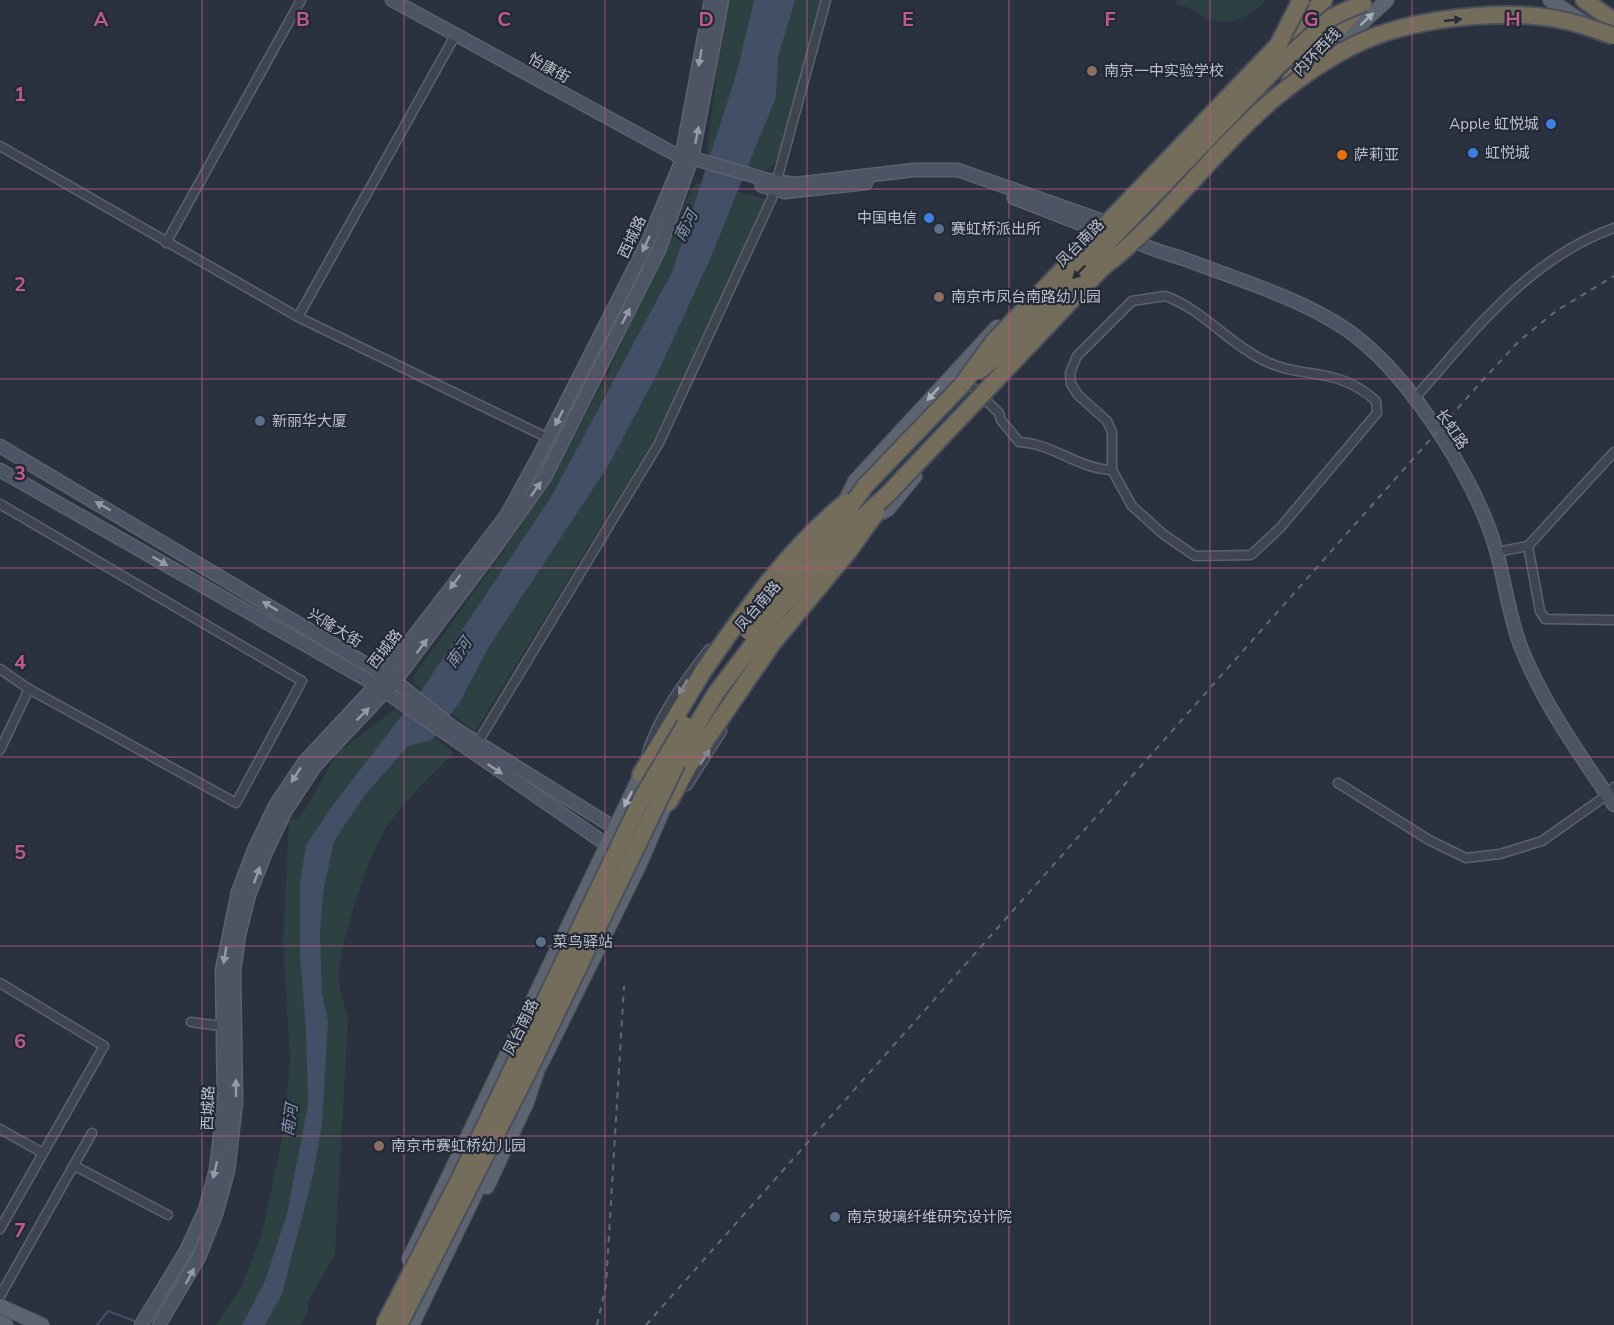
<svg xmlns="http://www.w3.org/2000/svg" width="1614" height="1325" viewBox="0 0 1614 1325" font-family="'Nunito Sans','Noto Sans SC',sans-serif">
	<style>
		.green { fill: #2d4042 }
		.water { fill: #424f67 }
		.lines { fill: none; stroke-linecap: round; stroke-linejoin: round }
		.stream { stroke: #424f67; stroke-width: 2 }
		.street-casing { stroke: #5c626d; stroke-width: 11 }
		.secondary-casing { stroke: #5c626d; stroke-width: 15 }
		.primary-casing { stroke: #484d59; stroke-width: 16 }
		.highway-casing { stroke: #494f5b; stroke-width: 20 }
		.street { stroke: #3e4550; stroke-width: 8 }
		.secondary { stroke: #4d5463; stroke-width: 12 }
		.primary { stroke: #5c6470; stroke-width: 14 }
		.highway { stroke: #756d5c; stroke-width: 16 }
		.rail { stroke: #616877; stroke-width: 2; stroke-dasharray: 6 6; stroke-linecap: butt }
		.highway-bridge-casing { stroke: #494f5b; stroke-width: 20; stroke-linecap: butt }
		.highway-bridge { stroke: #756d5c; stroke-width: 16 }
		.oneway { fill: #a8aeb8 }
		.oneway2 { fill: #272c38 }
		.oneway3 { fill: #949aa6 }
		.oneway4 { fill: #838993 }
		.grid { fill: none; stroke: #bf5b87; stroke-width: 1.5; stroke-opacity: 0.55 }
		.education-dot { fill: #8d6e63; stroke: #232936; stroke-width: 2 }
		.shop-dot { fill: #3f7fe0; stroke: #232936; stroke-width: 2 }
		.food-dot { fill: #e8710a; stroke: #232936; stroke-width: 2 }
		.service-dot { fill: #5c6f8a; stroke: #232936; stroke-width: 2 }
		.labels { text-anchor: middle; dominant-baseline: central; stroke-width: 4.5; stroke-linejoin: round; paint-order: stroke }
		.street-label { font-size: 15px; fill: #bbc0ca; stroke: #232936 }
		.poi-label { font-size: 15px; fill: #bbc0ca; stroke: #232936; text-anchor: start }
		.water-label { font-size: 16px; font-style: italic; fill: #8695ae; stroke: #232936 }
		.grid-label { font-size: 20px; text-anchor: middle; font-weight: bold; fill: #bf5b87; stroke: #232936; stroke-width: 4.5; stroke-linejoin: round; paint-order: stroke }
	</style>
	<rect width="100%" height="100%" fill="#2a3240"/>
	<g class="green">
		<polygon points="709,0 821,0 778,160 766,171 709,158 707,150 716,81"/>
		<path d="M1177,0H1266C1249,19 1226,28 1202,16C1192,11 1188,5 1177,5Z"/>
		<polygon points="697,182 767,199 656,436 475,732 416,685 413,677 505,549 559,463 608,373 691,190"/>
		<path d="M397,708L454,753C430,777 405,800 386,828C370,851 335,956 339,982C340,994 345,1006 348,1018L335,1255L307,1303L309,1309L300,1325H216L241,1287L262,1234L284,1129L290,1062L283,940L289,820L300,818L338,752Z"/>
	</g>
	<polygon class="water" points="754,0 795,0 778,57 776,97 711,257 658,372 608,466 488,648 461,700 432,740 408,746 365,795 334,841 323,893 320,935 322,994 328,1021 322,1125 313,1175 282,1294 265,1325 242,1325 265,1281 287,1214 308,1104 306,1030 300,956 300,883 306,845 333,805 423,688 551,497 673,270 737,72"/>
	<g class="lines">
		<polyline class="stream" points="97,1325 108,1311 137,1322"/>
		<defs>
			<g id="street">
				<polyline points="0,146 298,317 548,438"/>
				<polyline points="166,243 301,0"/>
				<path d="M1165,296C1202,309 1226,341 1261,359C1302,381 1335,364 1376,401L1377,413L1280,528L1251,555L1195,556L1163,534L1132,506L1112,470V432L1107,421L1078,395L1071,384L1070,373L1077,356L1132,301Z"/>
				<polyline points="298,317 456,34"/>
				<path d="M964,379L999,413L1001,420L1019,442C1052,443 1078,469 1112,470"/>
				<path d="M1413,400C1472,334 1527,259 1614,228"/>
				<polyline points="0,504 302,681 236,803 29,689 0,669"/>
				<polyline points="1528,546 1540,611 1545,619 1614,620"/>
				<polyline points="1497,552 1528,546 1614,452"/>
				<polyline points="478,742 659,443 772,198 826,0"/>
				<polyline points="0,750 29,689"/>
				<path d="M647,753C658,716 686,679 709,649"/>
				<polyline points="1338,783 1429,840 1466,858 1500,854 1542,841 1607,795 1614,787"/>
				<polyline points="687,786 722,731"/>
				<polyline points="0,983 104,1046 0,1229"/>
				<polyline points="191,1022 228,1027"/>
				<polyline points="0,1129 43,1153"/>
				<polyline points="75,1166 168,1215"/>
				<polyline points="0,1296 92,1133"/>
			</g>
			<g id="secondary">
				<polyline points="392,0 682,158 692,158 768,180 795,184 914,170 958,170 1103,221 1112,227"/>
				<polyline points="762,186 785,192 866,183"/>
				<polyline points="1014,198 1094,229"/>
				<path d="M1129,238C1145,248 1166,253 1184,259C1237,279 1309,301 1354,335C1412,379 1478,483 1497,553C1505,583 1509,615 1520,645C1543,704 1579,753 1614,805"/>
				<polyline points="0,446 395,681 454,728 623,833"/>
				<polyline points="0,470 376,685 613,849"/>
				<polyline points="141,1325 186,1251 205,1210 216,1170 224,1102 222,970 238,892 254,850 275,806 305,761 376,685 447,593 506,516 539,456 648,241 680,165 711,0"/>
				<polyline points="159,1325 199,1257 216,1214 228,1171 236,1102 234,971 239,935 249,895 265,854 286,810 315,766 395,681 492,552 545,477 659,250 692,158 722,0"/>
			</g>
			<g id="primary">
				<polyline points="1550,0 1586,24"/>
				<polyline points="1326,56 1387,0"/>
				<polyline points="841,510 855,481 997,327"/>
				<polyline points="868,520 888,509 915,476"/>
				<polyline points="709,723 748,663"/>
				<polyline points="540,1066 638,868 670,794"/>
				<polyline points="487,1187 527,1102 537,1072"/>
				<polyline points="409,1259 641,774 648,767"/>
				<polyline points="0,1306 42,1325"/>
				<polyline points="0,1322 6,1325"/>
				<polyline points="412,1325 485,1174"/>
			</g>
			<g id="highway">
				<polyline points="1584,0 1614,21"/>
				<polyline points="1280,43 1324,0"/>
				<polyline points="1290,81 1362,3"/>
				<polyline points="641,774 702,673"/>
				<polyline points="669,802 691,762"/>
			</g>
		</defs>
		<use href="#street" class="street-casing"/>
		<use href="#secondary" class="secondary-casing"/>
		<use href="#primary" class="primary-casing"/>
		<use href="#highway" class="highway-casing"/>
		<use href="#street" class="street"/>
		<use href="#secondary" class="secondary"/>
		<use href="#primary" class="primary"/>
		<use href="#highway" class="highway"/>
		<g class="rail">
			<polyline points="597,1325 606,1285 624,986"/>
			<polyline points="646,1325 1482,381 1519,341 1556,311 1614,276"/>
		</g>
		<defs>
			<g id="highway-bridge">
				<polyline points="979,371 1002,352 1280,64 1332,17 1363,3"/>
				<polyline points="748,631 846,513 865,486 962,385 994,341 1278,45 1301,0"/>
				<path d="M702,673C743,613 789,548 846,502"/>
				<polyline points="691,762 772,644 848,552 876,513"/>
				<polyline points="384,1325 458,1182 643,796 685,725"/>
				<path d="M399,1325L530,1068L690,736L716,693L782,606L856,523L887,495L1102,268C1165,220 1210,154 1270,102C1301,76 1339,49 1378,35C1429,17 1513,8 1566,21C1582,24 1598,31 1614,36"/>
			</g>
		</defs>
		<use href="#highway-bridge" class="highway-bridge-casing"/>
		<use href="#highway-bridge" class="highway-bridge"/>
	</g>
	<defs><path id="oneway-solid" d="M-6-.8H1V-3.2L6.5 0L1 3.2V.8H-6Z" transform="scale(1.5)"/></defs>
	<g class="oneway">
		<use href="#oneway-solid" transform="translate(1367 19) rotate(-43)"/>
		<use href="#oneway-solid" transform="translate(933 394) rotate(132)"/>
		<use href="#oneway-solid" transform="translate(628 799) rotate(117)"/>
	</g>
	<g class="oneway2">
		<use href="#oneway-solid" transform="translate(1453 20) rotate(-6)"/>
		<use href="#oneway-solid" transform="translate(1079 272) rotate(134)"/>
	</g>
	<g class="oneway3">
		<use href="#oneway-solid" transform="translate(700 58) rotate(100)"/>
		<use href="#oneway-solid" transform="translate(697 135) rotate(-79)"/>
		<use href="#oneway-solid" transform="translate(646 244) rotate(115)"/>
		<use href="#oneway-solid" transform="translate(626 316) rotate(-63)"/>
		<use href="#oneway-solid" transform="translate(559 418) rotate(117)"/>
		<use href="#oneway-solid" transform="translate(536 489) rotate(-55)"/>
		<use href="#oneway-solid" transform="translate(103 506) rotate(-150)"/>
		<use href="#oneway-solid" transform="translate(160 561) rotate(30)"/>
		<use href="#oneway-solid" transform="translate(455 582) rotate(127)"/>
		<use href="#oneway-solid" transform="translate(270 606) rotate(-149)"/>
		<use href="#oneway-solid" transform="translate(422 646) rotate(-53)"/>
		<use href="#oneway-solid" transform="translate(363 714) rotate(-45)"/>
		<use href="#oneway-solid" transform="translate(495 769) rotate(34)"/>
		<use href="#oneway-solid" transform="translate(296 775) rotate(123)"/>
		<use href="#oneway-solid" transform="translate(257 875) rotate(-70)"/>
		<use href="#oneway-solid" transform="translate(225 955) rotate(99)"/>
		<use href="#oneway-solid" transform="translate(236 1088) rotate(-91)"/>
		<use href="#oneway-solid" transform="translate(215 1170) rotate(103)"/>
		<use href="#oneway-solid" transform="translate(190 1276) rotate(-62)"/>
	</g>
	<g class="oneway4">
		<use href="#oneway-solid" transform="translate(683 687) rotate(121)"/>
		<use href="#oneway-solid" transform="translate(705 757) rotate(-57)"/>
	</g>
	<path class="grid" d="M202,0V1325M404,0V1325M605,0V1325M807,0V1325M1009,0V1325M1210,0V1325M1412,0V1325M0,189H1614M0,379H1614M0,568H1614M0,757H1614M0,946H1614M0,1136H1614"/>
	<g class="education-dot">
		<circle cx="1092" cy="71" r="6"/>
		<circle cx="939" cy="297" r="6"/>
		<circle cx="379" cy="1146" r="6"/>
	</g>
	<g class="shop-dot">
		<circle cx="1551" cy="124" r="6"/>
		<circle cx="1473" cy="153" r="6"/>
		<circle cx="929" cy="218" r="6"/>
	</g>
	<circle class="food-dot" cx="1342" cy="155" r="6"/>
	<g class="service-dot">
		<circle cx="939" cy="229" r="6"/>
		<circle cx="260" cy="421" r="6"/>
		<circle cx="541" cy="942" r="6"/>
		<circle cx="835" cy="1217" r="6"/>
	</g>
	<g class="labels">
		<g class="street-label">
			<text transform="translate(1317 52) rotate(-46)">内环西线</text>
			<text transform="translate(549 68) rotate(29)">怡康街</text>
			<text transform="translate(632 237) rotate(-65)">西城路</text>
			<text transform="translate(1080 243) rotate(-45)">凤台南路</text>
			<text transform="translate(1452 429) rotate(56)">长虹路</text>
			<text transform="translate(758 606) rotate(-49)">凤台南路</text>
			<text transform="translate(335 628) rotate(31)">兴隆大街</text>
			<text transform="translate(385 649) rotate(-52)">西城路</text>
			<text transform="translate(521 1027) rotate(-64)">凤台南路</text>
			<text transform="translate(208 1108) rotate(-88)">西城路</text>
		</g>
		<g class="poi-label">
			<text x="1104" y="71">南京一中实验学校</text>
			<text x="1539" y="124" text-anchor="end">Apple 虹悦城</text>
			<text x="1485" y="153">虹悦城</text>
			<text x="1354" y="155">萨莉亚</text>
			<text x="917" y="218" text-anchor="end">中国电信</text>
			<text x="951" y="229">赛虹桥派出所</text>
			<text x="951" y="297">南京市凤台南路幼儿园</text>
			<text x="272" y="421">新丽华大厦</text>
			<text x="553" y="942">菜鸟驿站</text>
			<text x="391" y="1146">南京市赛虹桥幼儿园</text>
			<text x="847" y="1217">南京玻璃纤维研究设计院</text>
		</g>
		<g class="water-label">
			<text transform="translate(686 226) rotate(-63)">南河</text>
			<text transform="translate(459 653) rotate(-55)">南河</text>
			<text transform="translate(290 1120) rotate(-82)">南河</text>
		</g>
	</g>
	<g class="grid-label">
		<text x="101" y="26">A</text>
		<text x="303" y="26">B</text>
		<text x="504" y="26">C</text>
		<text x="706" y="26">D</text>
		<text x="908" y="26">E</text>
		<text x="1110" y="26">F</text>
		<text x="1311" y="26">G</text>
		<text x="1513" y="26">H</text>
		<text x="20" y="101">1</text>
		<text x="20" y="291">2</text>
		<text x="20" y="480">3</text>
		<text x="20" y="669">4</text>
		<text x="20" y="859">5</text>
		<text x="20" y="1048">6</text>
		<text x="20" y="1237">7</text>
	</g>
</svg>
